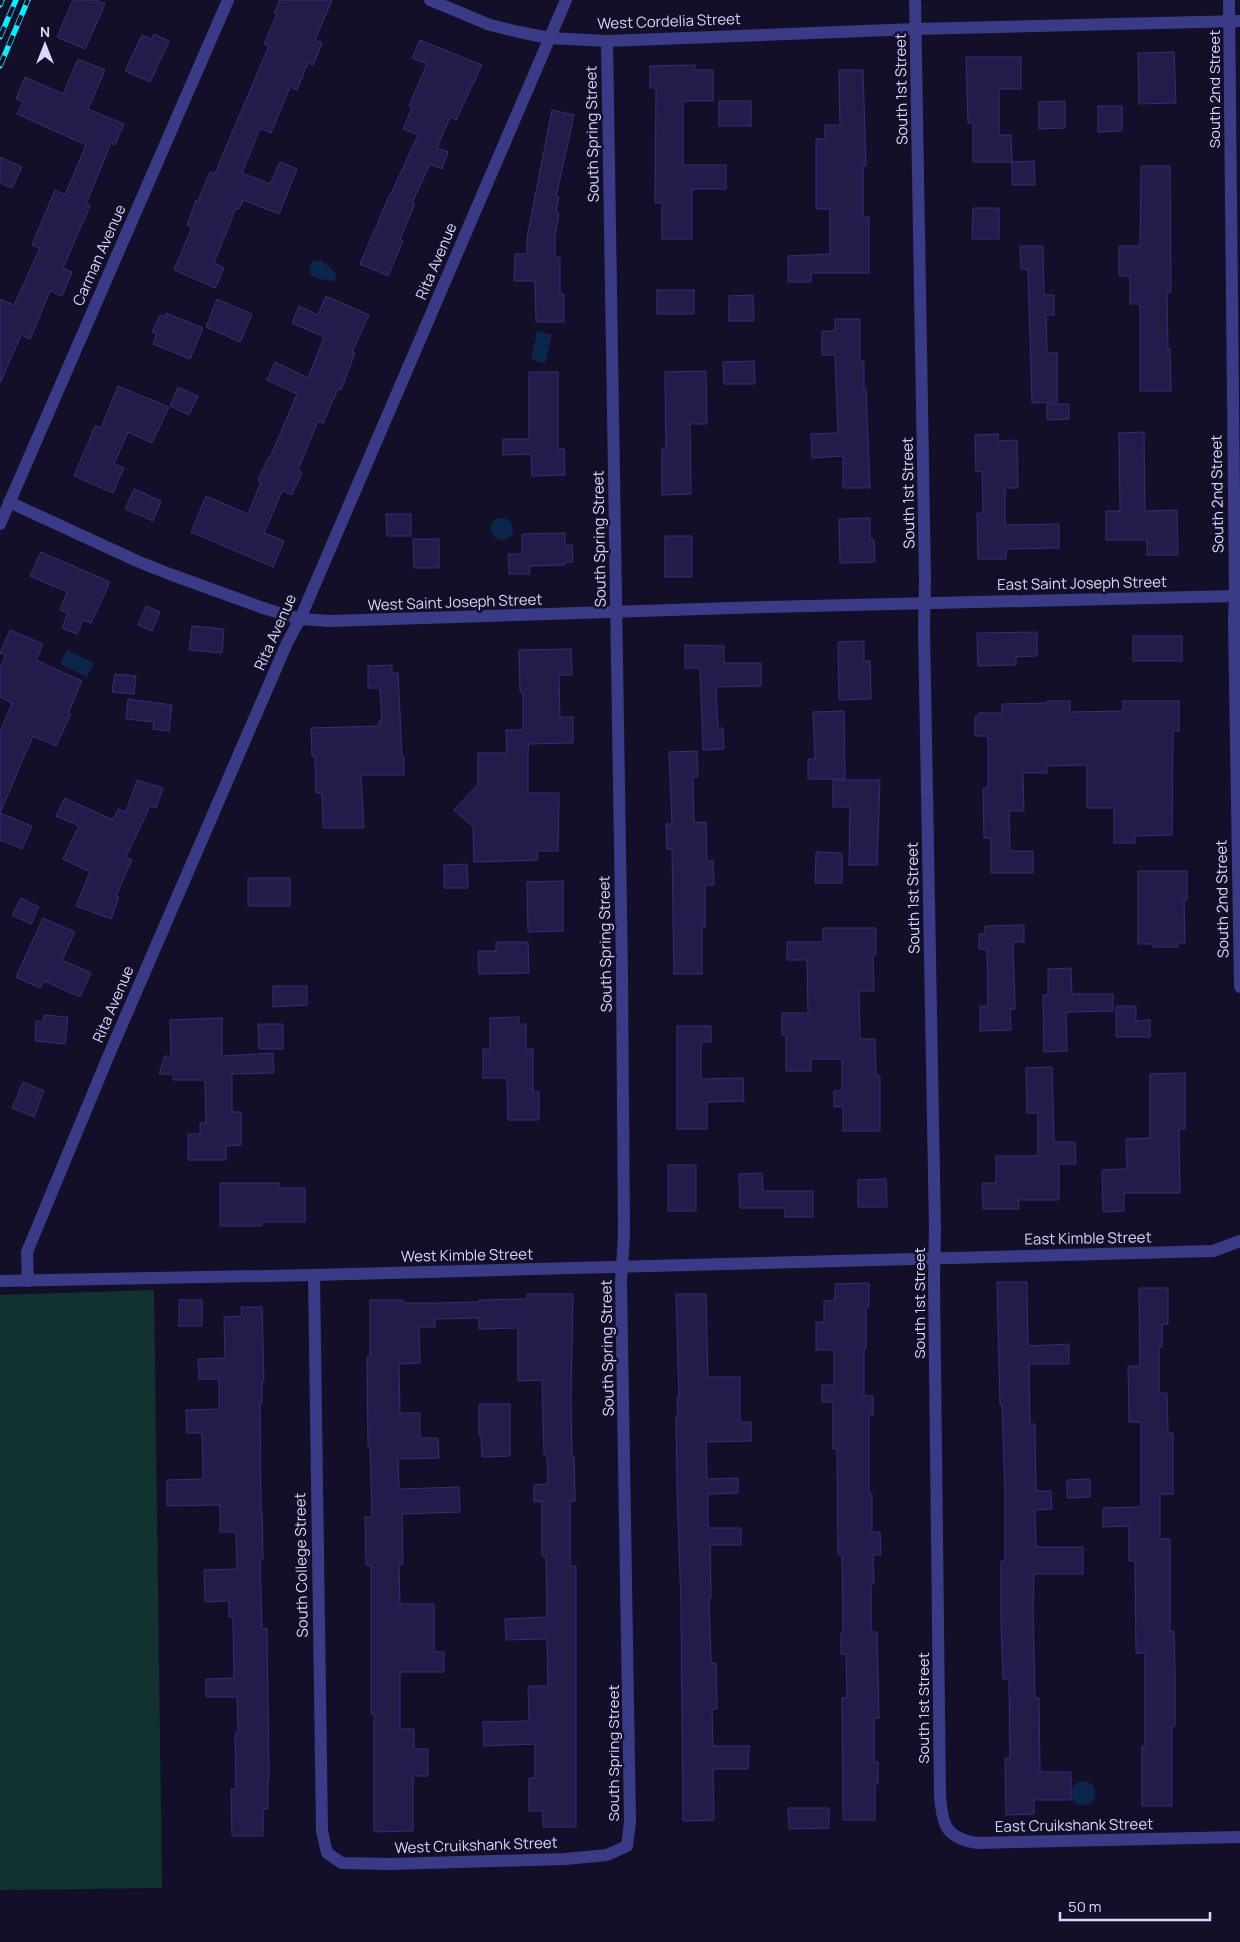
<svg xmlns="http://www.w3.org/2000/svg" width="1240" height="1942" viewBox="0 0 1240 1942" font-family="Manrope,sans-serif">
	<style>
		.green { fill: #123230 }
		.water { fill: #0c254b }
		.building { fill: #231b49; stroke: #382d75 }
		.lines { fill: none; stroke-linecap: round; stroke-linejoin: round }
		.minor { stroke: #3a3a87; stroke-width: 12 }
		.tertiary { stroke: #3a3a87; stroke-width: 12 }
		.rail-casing { stroke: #02f0ff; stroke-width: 5.5 }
		.rail { stroke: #130f28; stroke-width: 4; stroke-dasharray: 11; stroke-linecap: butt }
		.labels { text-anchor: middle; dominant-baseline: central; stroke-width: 5; stroke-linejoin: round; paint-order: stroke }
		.street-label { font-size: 15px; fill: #d9d6ff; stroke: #130f28 }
	</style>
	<rect width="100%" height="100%" fill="#130f28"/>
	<polygon class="green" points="154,1290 162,1888 0,1890 0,1295"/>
	<g class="water">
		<path d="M316,260L322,261L336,273L335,280L331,282C323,277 319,282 310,274L309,268L312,262Z"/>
		<polygon points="537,331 552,335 545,363 531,360"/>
		<circle cx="502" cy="529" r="11"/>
		<polygon points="67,650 94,663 87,677 60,664"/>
		<circle cx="1083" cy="1793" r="12"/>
	</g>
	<g class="building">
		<polygon points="73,0 95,0 105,4 85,49 57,37"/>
		<polygon points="280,0 332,0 315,40 322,43 313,65 308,63 297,90 290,87 271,133 260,128 242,173 270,184 280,162 297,169 279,214 243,200 239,209 236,208 214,263 224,268 215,288 174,270 192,227 187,225 196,200 198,201 210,172 215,173 269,46 264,44 277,14 274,13"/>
		<polygon points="154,34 169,41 150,82 125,71 142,35 152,39"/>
		<polygon points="420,40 482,65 456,120 450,117 437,148 448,152 442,169 430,164 412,203 415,204 400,239 403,241 388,276 360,264 390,194 391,194 418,135 403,129 412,108 409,106 427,64 412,58"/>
		<polygon points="1174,52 1176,103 1139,104 1138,53"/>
		<polygon points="966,57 1021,57 1021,89 999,89 999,135 1011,135 1012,162 973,162 973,123 968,123"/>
		<polygon points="78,59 105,70 88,109 124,124 115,145 111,143 86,204 90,206 63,268 72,272 62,296 50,291 30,339 21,335 0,383 0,299 14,305 40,248 32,245 55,190 65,195 86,145 17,114 23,102 16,99 25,77 63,94"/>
		<polygon points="695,65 695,70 713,70 713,101 683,101 683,165 726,165 726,189 692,189 692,239 662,239 662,203 655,203 656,88 650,88 650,66"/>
		<polygon points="839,70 863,70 866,166 863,166 863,217 869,217 869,273 811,273 811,282 788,282 788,256 830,254 830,209 816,209 816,139 825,139 825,125 840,125"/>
		<rect x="719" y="101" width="32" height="25"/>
		<polygon points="1065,101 1065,128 1039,129 1039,102"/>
		<polygon points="1098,106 1122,106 1122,131 1098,132"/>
		<polygon points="552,110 574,115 556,197 559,197 556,212 559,214 555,235 555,257 560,257 560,294 564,294 564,322 536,322 535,281 514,281 515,254 527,254 527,238"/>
		<polygon points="0,157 22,167 12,188 0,183"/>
		<polygon points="1034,161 1035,185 1012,185 1012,162"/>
		<polygon points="1141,166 1170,166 1171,292 1167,292 1168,349 1170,349 1171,391 1140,391 1140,304 1130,304 1130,276 1119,276 1119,246 1140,246"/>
		<polygon points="973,208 999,208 999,239 972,239"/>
		<polygon points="1020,246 1043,246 1044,295 1054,295 1054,315 1046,315 1047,353 1057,353 1057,402 1032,403 1028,269 1021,269"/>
		<rect x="657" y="290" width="37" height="24"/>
		<polygon points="753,295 754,321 729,321 729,296"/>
		<polygon points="326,296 369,315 352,352 355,353 341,390 338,389 323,423 318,421 298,470 302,472 292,495 282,491 264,533 284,541 273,567 191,532 206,496 248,514 261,482 258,480 268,458 270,458 297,394 267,380 275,362 308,378 324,337 292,323 299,306 318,315"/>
		<polygon points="217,299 252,314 240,342 206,327"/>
		<polygon points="166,313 203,328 190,359 153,344 157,334 152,332 160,315 165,317"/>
		<polygon points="835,319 860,319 860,361 864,361 864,389 866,389 870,488 843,488 843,456 812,458 811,434 838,433 835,355 822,355 822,331 835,331"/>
		<polygon points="754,361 755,384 724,384 723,362"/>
		<polygon points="706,371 707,424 690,424 691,494 662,495 662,448 666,448 665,372"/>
		<polygon points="529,372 558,372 558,449 564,448 565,475 532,476 531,454 503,455 503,439 529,439"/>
		<polygon points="118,386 169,407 152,443 128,432 114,464 124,468 113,493 74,476 95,426 101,428"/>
		<polygon points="178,387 198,396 189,415 170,406"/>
		<polygon points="1047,404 1069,404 1069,419 1047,420"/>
		<polygon points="1144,432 1145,511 1177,510 1178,555 1147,555 1147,540 1106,540 1106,511 1120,511 1119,433"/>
		<polygon points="998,434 998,441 1017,440 1018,488 1005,488 1005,525 1059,524 1059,548 1006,549 1006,559 978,559 977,513 983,513 982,471 976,472 975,435"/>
		<polygon points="134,489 161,501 153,521 125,509"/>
		<polygon points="386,514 411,514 411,536 387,536"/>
		<polygon points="870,518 870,540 874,540 875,562 840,563 839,519"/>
		<polygon points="565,533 565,545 572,545 573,562 565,562 565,565 529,566 530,574 509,574 508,554 522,554 522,534"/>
		<rect x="665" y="536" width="27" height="41"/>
		<polygon points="413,539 439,539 439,568 414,568"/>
		<polygon points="41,552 110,582 91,623 83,620 77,634 62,628 68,613 60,610 67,592 30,576"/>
		<polygon points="146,606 160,612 152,631 138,625"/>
		<polygon points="192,626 224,629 222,653 189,650"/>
		<polygon points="10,630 43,644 36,660 82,681 68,713 71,714 56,746 33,736 0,813 32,826 22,849 0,840 0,732 12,703 0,697 0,668 6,655 0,653"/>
		<polygon points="1037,632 1037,656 1016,657 1016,665 978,666 977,633"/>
		<rect x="1133" y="636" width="49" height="25"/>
		<polygon points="864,641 864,661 870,661 871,699 839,700 838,642"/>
		<polygon points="685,645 724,646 724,663 761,663 761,686 716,687 718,728 723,728 724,749 703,750 700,668 685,668"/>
		<polygon points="571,649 572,675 559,675 560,717 573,717 573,743 529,744 528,751 528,793 559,793 558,851 537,851 538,860 474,862 473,827 454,810 478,784 478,753 507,753 506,730 523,730 523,692 520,692 519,650"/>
		<polygon points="392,665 392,673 398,673 402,757 404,757 404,775 361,775 364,828 323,828 322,793 316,793 315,756 312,756 311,728 379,726 379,721 382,721 380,688 368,688 368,666"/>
		<polygon points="115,674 136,676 134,694 112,692"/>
		<polygon points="128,699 172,705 169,731 153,729 154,722 126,719"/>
		<polygon points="1047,701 1070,701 1070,712 1123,711 1123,701 1179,701 1179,731 1173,731 1172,835 1135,836 1135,843 1114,843 1114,808 1087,808 1087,765 1047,766 1047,773 1023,773 1024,811 1009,811 1010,851 1033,851 1033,873 991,873 991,838 984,838 983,788 988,788 988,736 975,736 975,716 979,716 979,713 1002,713 1002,704 1047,703"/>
		<polygon points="844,711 845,779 808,779 808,759 815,759 813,712"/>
		<polygon points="697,751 698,777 693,777 694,823 706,822 707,861 713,861 714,885 705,885 705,927 702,927 702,974 674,974 672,849 667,849 666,824 672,824 669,752"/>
		<polygon points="137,780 163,788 156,808 150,806 126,857 132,860 116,896 119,897 111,919 76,906 90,872 63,859 79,826 56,816 65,798 113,820 118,809 126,812"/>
		<polygon points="833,780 880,780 877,865 849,865 850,807 833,807"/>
		<polygon points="816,852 842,853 842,883 815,883"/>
		<polygon points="467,864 468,888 444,888 444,865"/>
		<polygon points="1138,871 1187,871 1187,900 1184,900 1185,943 1178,943 1178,947 1153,947 1153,944 1138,944"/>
		<rect x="248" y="878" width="42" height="28"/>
		<polygon points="563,881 563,931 528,932 527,882"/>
		<polygon points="21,898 39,907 31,924 12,915"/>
		<polygon points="43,918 75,932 62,960 91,973 80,997 44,981 40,988 16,977"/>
		<polygon points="1024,925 1024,942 1013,942 1015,1009 1010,1009 1011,1030 980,1031 980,1006 988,1006 987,949 979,949 979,934 985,934 985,926"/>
		<polygon points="823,928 876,928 876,955 873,955 874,991 859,991 860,1039 875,1039 876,1076 880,1076 880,1131 843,1131 843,1106 834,1107 834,1091 842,1091 842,1059 811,1059 811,1071 786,1071 786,1035 782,1035 782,1013 808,1013 807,960 787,960 787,942 823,942"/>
		<polygon points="496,942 528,942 529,973 479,974 478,951 496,951"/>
		<polygon points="1071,968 1072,994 1113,994 1113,1011 1066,1012 1067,1051 1044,1052 1043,995 1048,995 1048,969"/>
		<polygon points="273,986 307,986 307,1005 273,1007"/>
		<polygon points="1116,1006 1136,1006 1136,1021 1150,1020 1150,1037 1116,1037"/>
		<polygon points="44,1015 68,1017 65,1044 35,1041 36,1021 43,1022"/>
		<polygon points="519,1017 519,1024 526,1024 526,1049 533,1049 533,1092 539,1092 539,1120 508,1120 507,1078 483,1078 483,1049 490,1049 490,1018"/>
		<polygon points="222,1018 222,1056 273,1053 274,1073 232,1074 232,1112 241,1112 241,1145 226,1146 226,1160 188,1160 188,1134 200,1134 200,1123 206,1123 205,1080 173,1080 173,1074 159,1074 165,1056 171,1056 170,1020"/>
		<polygon points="258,1024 283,1024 283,1049 259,1049"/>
		<polygon points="677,1026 711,1026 711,1042 701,1042 701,1079 743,1078 744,1101 707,1102 707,1129 677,1129"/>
		<polygon points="1052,1067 1054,1142 1075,1142 1076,1164 1059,1164 1059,1200 1018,1200 1019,1209 983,1209 982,1183 996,1183 996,1156 1038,1156 1038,1113 1027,1113 1026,1068"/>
		<polygon points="1185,1073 1185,1129 1179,1129 1180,1193 1124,1193 1124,1211 1103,1212 1102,1170 1127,1169 1126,1139 1150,1138 1150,1074"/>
		<polygon points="23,1082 44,1091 34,1117 12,1108"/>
		<rect x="668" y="1165" width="28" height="46"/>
		<polygon points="762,1173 763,1191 813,1191 813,1217 785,1217 785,1208 740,1208 739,1174"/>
		<polygon points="886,1179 887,1207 858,1207 858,1180"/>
		<polygon points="220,1183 279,1183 279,1188 305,1188 305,1222 262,1222 262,1226 220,1226"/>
		<polygon points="997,1282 1027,1282 1028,1346 1069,1344 1069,1364 1029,1364 1030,1424 1035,1424 1036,1491 1051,1491 1052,1509 1035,1510 1036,1547 1083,1547 1083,1574 1034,1574 1033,1610 1035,1698 1039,1698 1040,1772 1071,1772 1071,1800 1034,1800 1034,1814 1006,1815 1005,1758 1010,1758 1009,1679 1003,1679 1001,1621 1001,1561 1005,1561 1005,1492 1002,1405 1000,1405"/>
		<polygon points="869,1283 869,1307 866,1307 866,1349 864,1349 864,1396 873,1396 873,1415 869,1415 869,1494 872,1494 872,1532 880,1532 881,1555 873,1555 874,1584 871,1584 871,1632 877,1632 879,1718 874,1718 874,1762 878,1762 878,1784 875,1784 875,1820 843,1820 842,1698 847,1698 846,1654 841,1654 841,1633 843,1633 842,1555 838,1555 837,1449 833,1449 833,1402 822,1402 822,1385 834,1385 834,1350 816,1350 816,1322 824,1322 824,1301 835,1300 835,1284"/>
		<polygon points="1139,1288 1168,1288 1168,1324 1162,1324 1162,1347 1159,1347 1159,1393 1167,1393 1168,1433 1173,1433 1173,1494 1160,1494 1160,1539 1170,1539 1170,1632 1174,1631 1175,1673 1175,1726 1172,1726 1172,1806 1142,1806 1142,1746 1145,1746 1145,1653 1136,1653 1135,1561 1129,1561 1129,1526 1103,1527 1103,1508 1141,1507 1141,1422 1129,1422 1128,1366 1140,1366"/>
		<polygon points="527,1294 573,1294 571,1398 572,1456 574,1456 575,1501 570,1501 570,1566 576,1566 576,1827 543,1827 543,1811 529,1811 529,1778 535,1778 535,1744 484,1746 483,1722 529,1721 528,1686 548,1686 547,1639 506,1640 505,1619 547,1617 546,1556 542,1556 542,1501 534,1502 534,1485 548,1484 547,1455 544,1455 542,1380 518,1381 518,1328 479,1329 479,1318 435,1319 435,1327 419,1327 420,1363 399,1364 400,1413 420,1413 420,1438 438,1438 439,1458 398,1459 399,1489 459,1487 460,1512 402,1514 403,1564 399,1564 400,1604 434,1604 434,1652 444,1652 444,1672 400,1672 400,1729 414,1729 414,1749 428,1749 428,1776 413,1776 413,1831 374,1832 374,1714 371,1714 371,1565 366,1565 365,1517 372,1517 370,1447 368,1447 367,1357 370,1357 370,1300 403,1300 403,1303 435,1303 479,1302 479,1300 527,1299"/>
		<polygon points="676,1294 706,1294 708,1377 740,1377 740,1422 751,1422 751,1441 706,1442 707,1479 738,1478 738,1493 708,1494 708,1528 741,1528 741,1545 710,1545 711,1598 709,1598 711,1663 716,1663 717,1709 712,1709 713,1746 749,1746 748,1769 713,1769 714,1820 683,1821 681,1607 677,1486 676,1417 678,1417 677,1398 679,1398"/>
		<rect x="179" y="1300" width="23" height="26"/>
		<polygon points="241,1307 262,1307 264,1381 262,1381 262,1403 260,1403 261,1511 262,1511 263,1559 260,1559 262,1629 267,1628 269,1779 268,1779 268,1809 263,1809 263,1836 232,1836 231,1789 236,1789 235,1734 238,1733 237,1697 206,1697 206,1679 234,1678 233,1617 229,1617 229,1601 205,1602 204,1570 237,1569 236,1532 220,1532 220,1505 167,1506 167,1480 203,1479 202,1433 187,1433 186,1410 219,1409 219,1379 199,1379 198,1359 225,1358 224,1317 242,1316"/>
		<polygon points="479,1404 510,1404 510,1456 482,1457 481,1436 479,1436"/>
		<polygon points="1090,1479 1090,1497 1067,1498 1067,1480"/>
		<polygon points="788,1808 829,1808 829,1828 789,1829"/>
	</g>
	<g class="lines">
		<g class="minor">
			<polyline points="430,0 490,25 519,32 549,38 607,41 916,29 1240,21"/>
			<path d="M915,0L925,580L924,629L935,1230L934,1280L940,1796C943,1825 945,1838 977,1843L1240,1837"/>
			<polyline points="9,502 137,561 167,573 266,609 300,619 330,621 767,607 1235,596 1229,0"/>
			<polyline points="0,524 228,0"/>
			<polyline points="314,1275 322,1831 327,1853 342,1863 390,1864 565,1859 607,1855 627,1846 630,1822 621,1281 624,1236 622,972 607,41"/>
			<polyline points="0,1281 314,1275 1213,1251 1240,1241"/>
			<polyline points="28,1281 27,1252 108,1057 287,643 300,619 566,0"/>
		</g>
		<polyline class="tertiary" points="1240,596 1235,596 1234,620 1240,987"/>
		<defs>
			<g id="rail">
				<polyline points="0,5 2,0"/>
				<polyline points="0,37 16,0"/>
				<polyline points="0,66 28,0"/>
			</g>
		</defs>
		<use href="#rail" class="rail-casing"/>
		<use href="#rail" class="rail"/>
	</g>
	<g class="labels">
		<g class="street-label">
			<text transform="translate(669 21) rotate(-2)">West Cordelia Street</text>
			<text transform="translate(901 89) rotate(-91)">South 1st Street</text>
			<text transform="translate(1214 89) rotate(-90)">South 2nd Street</text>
			<text transform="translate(592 134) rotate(-91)">South Spring Street</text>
			<text transform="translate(99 255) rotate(-66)">Carman Avenue</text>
			<text transform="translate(436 261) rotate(-67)">Rita Avenue</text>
			<text transform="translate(908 493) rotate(-91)">South 1st Street</text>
			<text transform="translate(1217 494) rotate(-91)">South 2nd Street</text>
			<text transform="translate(599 539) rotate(-91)">South Spring Street</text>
			<text transform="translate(1082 583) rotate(-1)">East Saint Joseph Street</text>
			<text transform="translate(455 602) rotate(-2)">West Saint Joseph Street</text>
			<text transform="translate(275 632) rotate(-66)">Rita Avenue</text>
			<text transform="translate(913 898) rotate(-91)">South 1st Street</text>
			<text transform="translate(1222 899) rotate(-91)">South 2nd Street</text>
			<text transform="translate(605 944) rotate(-91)">South Spring Street</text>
			<text transform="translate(113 1004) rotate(-67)">Rita Avenue</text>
			<text transform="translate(1088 1238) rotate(-1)">East Kimble Street</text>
			<text transform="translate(467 1255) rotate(-1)">West Kimble Street</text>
			<text transform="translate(919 1303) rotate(-90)">South 1st Street</text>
			<text transform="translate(607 1348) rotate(-91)">South Spring Street</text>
			<text transform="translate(301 1565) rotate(-91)">South College Street</text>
			<text transform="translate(923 1708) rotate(-90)">South 1st Street</text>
			<text transform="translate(613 1753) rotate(-90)">South Spring Street</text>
			<text transform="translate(1074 1825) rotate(-1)">East Cruikshank Street</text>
			<text transform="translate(476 1845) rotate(-2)">West Cruikshank Street</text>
		</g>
	</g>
	<g transform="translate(45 45)" stroke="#130f28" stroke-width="4" paint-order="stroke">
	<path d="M0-4L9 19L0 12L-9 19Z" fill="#d9d6ff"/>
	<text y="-8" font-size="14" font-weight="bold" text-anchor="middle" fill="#d9d6ff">N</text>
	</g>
	<path d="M1060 1912v8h150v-8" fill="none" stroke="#d9d6ff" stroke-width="2.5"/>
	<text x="1068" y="1912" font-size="15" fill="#d9d6ff" stroke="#130f28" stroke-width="4" paint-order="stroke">50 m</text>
</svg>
